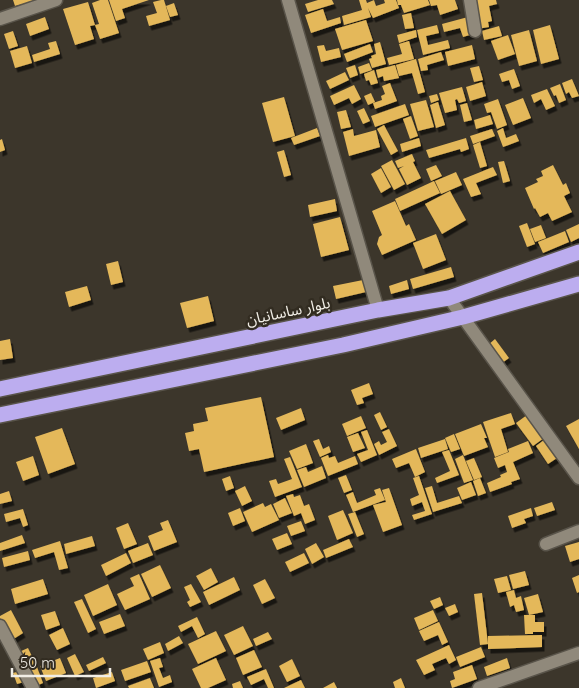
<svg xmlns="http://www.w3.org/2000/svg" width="579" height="688" viewBox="0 0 579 688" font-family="Quicksand,'Noto Sans Arabic',sans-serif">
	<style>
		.building { fill: #e4b85a; filter: url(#shadow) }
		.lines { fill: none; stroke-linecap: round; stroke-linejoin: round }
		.minor-casing { stroke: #59544a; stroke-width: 15 }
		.highway-casing { stroke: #59544a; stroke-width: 18 }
		.minor { stroke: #90897b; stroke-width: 12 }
		.highway { stroke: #bcadef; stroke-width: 15 }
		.labels { text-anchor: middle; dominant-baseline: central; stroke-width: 5; stroke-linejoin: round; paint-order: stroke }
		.street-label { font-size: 15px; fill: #f1eee6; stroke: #322c21 }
	</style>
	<defs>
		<filter id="shadow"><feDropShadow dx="2.5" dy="4.5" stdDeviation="0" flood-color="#0009"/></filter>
	</defs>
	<rect width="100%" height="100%" fill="#3c362b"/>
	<g class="building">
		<polygon points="13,0 35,0 35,1 15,6"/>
		<polygon points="100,0 108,0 119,33 100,39 95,25 99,24 92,3"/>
		<polygon points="109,0 149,0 122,9 125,18 116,21"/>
		<polygon points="161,0 164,0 170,20 149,26 146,16 157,13 153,2"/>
		<polygon points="318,0 332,0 334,4 308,12 305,4"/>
		<polygon points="359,0 366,0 367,3 374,0 376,6 385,3 384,0 396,0 399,8 373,18 368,8 371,17 344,25 342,16 362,10"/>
		<polygon points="397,0 428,0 430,5 404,13 401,5 398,5"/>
		<polygon points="429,0 455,0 458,9 440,15 437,5 431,6"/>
		<polygon points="472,0 496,0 497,4 489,6 492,21 488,22 489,27 477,29"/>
		<polygon points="88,2 95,25 90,26 94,39 75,45 63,9"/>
		<polygon points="174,3 178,15 170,17 166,6"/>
		<polygon points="323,9 327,21 340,17 341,23 311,33 305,15"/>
		<polygon points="411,13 414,28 405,29 402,15"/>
		<polygon points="45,17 49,29 30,36 26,24"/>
		<polygon points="468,17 473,34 463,37 460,28 444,32 442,24"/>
		<polygon points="366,20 373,41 342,50 335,29"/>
		<polygon points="437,25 439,33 426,36 428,45 448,40 450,48 423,55 417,30"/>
		<polygon points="550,25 559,59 541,64 533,30"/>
		<polygon points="499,26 502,36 484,40 482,31"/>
		<polygon points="416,30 417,37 399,43 397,35"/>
		<polygon points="529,30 537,61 519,66 511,35"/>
		<polygon points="13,31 18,46 9,49 4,34"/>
		<polygon points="508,35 515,54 498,60 491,41"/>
		<polygon points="56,41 60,54 34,62 32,55 50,49 48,43"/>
		<polygon points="409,41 414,59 389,65 387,58 402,54 399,44"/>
		<polygon points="380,42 386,64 372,68 369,59 372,58 371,56 376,54 374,44"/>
		<polygon points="370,44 373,52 347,62 344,54"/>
		<polygon points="324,45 326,51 339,48 341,57 321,62 317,46"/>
		<polygon points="472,45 475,59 448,66 445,52"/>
		<polygon points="27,46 32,63 15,68 10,51"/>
		<polygon points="441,52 444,60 427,65 428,70 421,71 418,59"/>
		<polygon points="416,59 425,92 418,94 412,73 399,76 396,65"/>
		<polygon points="369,63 372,70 360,74 358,67"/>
		<polygon points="355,65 358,75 350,78 346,68"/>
		<polygon points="395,65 399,78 384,81 383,76 378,78 376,70"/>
		<polygon points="479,66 483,80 474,82 470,68"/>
		<polygon points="514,69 520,86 512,89 509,80 502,82 499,74"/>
		<polygon points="374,70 378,83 371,85 369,80 366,81 364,74"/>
		<polygon points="345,72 349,80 330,89 326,81"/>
		<polygon points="572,79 579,96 572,98 569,92 566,94 562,83"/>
		<polygon points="482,82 486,96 470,101 466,87"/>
		<polygon points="390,83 397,101 375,109 373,103 382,100 381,96 385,94 382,86"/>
		<polygon points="560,84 566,100 559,103 556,95 554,96 550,88"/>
		<polygon points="354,85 361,99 352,104 349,98 334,105 330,96"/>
		<polygon points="462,87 466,101 459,103 457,99 455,100 457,110 445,113 439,93"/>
		<polygon points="547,89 555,106 546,110 541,99 534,103 531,95"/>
		<polygon points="371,93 375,102 368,105 364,96"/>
		<polygon points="437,94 439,100 431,103 429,96"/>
		<polygon points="284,97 295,136 273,142 262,103"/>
		<polygon points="523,98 531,118 513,125 505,105"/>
		<polygon points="498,99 507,125 497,129 491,112 487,113 484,104"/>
		<polygon points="426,100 434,127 418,131 410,104"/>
		<polygon points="438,102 445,125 436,128 430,105"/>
		<polygon points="467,103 472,120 464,122 460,105"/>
		<polygon points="405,104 409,115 375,127 371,116"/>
		<polygon points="364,108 370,121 363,124 357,111"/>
		<polygon points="346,110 351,127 341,129 337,112"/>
		<polygon points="490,115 493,124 476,129 474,120"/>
		<polygon points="411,116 418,136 410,139 403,119"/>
		<polygon points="384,125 398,151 391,155 377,129"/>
		<polygon points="317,128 320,136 294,145 291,138"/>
		<polygon points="503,128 506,138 516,134 519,141 503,147 497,131"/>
		<polygon points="353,129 354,136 376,130 380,147 349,156 343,132"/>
		<polygon points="492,129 495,136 473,144 470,136"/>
		<polygon points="419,138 421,146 402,152 400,144"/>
		<polygon points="466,138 469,149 461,152 460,149 429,158 426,150"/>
		<polygon points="2,139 5,150 0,152 0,140"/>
		<polygon points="480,142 487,166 480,168 473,145"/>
		<polygon points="284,150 291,175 284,177 277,152"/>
		<polygon points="412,154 415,161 413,162 421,178 407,185 399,169 404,166 398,168 395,161"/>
		<polygon points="392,160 405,184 394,190 381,166"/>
		<polygon points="504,161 510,181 503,183 498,162"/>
		<polygon points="436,165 442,176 431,181 426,169"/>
		<polygon points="553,165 563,185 566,183 570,193 564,196 572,212 552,221 548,213 540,217 535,208 534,209 525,188 538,182 536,179 543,176 541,171"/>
		<polygon points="493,167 497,175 476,183 481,194 471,197 463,179"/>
		<polygon points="381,168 391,187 381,193 371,174"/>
		<polygon points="456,172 462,185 441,194 435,181"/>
		<polygon points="434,181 440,193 400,211 395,199"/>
		<polygon points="450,191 466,220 442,234 425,204"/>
		<polygon points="335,199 337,211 310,217 308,205"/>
		<polygon points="395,201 406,226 409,224 416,240 382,255 377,244 379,237 382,235 372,211"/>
		<polygon points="340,217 349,250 321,257 313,224"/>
		<polygon points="527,223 535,244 527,247 519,226"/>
		<polygon points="579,224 579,238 571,242 566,230"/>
		<polygon points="541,225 546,238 535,242 530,229"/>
		<polygon points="565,231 569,242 543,253 538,242"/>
		<polygon points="436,234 446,260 423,269 413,243"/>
		<polygon points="118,261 123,282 111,285 106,264"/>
		<polygon points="451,267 454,277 413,289 410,279"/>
		<polygon points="363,280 366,292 336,299 333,286"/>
		<polygon points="407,280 409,289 391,294 389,286"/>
		<polygon points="87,286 91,300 69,307 65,292"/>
		<polygon points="208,296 214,321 187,328 180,303"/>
		<polygon points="10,339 13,358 0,360 0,341"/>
		<polygon points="495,339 509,358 502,363 488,345"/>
		<polygon points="369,383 373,394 362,398 364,403 357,405 351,390"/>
		<polygon points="261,397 274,457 204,472 199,449 189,451 185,433 194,431 193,424 208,421 205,408"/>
		<polygon points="301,408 305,420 281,430 276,418"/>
		<polygon points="380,412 387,427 381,430 374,415"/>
		<polygon points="511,413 515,424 501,429 508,452 495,457 483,422"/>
		<polygon points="527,415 544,438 533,446 516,423"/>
		<polygon points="361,416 366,428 347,436 342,424"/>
		<polygon points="579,419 579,449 566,426"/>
		<polygon points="481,424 487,438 484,438 488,447 464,456 455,434"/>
		<polygon points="62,428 75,464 48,474 35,437"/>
		<polygon points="389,429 397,446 379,455 374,444 379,441 381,445 387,442 382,432"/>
		<polygon points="367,430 377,455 361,462 357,454 368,450 361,432"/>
		<polygon points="358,433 365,448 353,452 347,437"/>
		<polygon points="454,434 460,449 451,452 445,438"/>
		<polygon points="319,439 323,449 329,446 331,452 320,457 313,441"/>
		<polygon points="445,439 448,449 421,458 418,448"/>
		<polygon points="544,440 557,458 548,464 536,446"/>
		<polygon points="528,441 533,453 513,462 520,479 511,482 512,484 490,492 487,483 501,477 500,475 507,472 505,465 498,468 494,458 509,452 508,449"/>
		<polygon points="306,444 313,463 297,469 289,451"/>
		<polygon points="416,449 425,472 415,477 409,463 396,468 392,459"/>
		<polygon points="449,450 459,475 437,483 435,478 450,471 442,452"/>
		<polygon points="328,455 329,458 335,456 338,463 355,456 358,464 328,476 321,458"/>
		<polygon points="463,455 473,480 464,483 455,459"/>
		<polygon points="33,456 39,475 23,481 16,462"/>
		<polygon points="290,457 302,487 275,497 269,481 276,479 278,484 292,479 284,459"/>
		<polygon points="474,458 482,477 474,480 466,461"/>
		<polygon points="322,466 326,478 304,487 297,470 306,467 308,472"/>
		<polygon points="346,475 352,490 344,493 338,478"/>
		<polygon points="230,476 234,488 226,491 222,479"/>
		<polygon points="419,476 432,514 414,520 412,515 425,511 422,502 412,506 410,499 419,495 413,478"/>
		<polygon points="480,478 486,493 478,496 473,481"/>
		<polygon points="471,482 476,495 462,500 457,488"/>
		<polygon points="245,486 252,501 242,506 235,491"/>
		<polygon points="432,486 437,503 459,496 462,503 433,512 425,488"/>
		<polygon points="380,488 385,500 353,512 346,495 353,492 357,503 376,495 374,490"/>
		<polygon points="389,488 402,525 383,532 373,505 386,502 382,490"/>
		<polygon points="9,491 12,501 0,504 0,494"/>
		<polygon points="293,494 294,497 300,495 304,506 309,504 315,520 305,524 301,513 294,516 286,496"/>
		<polygon points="285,498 292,513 279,518 273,504"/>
		<polygon points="552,502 555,510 537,516 534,508"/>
		<polygon points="263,503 265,507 271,504 279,520 252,532 243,512"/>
		<polygon points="240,508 245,521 233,526 228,513"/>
		<polygon points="531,508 533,516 524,519 526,523 512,528 508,516"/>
		<polygon points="23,509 28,525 23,527 20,518 6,522 4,514"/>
		<polygon points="343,510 353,533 337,540 328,516"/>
		<polygon points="355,512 364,534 357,537 348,514"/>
		<polygon points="168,520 177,542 154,551 148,536 163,530 160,523"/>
		<polygon points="301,521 305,531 291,536 287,526"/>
		<polygon points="128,523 137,544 124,549 116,528"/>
		<polygon points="287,533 292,544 277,550 272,539"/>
		<polygon points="22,535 25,543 0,551 0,543"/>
		<polygon points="92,536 95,546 66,554 64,544"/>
		<polygon points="349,539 353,547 326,558 323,550"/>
		<polygon points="60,541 68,568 59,570 54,552 35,558 32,550"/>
		<polygon points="579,542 579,559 570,562 565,546"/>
		<polygon points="148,543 153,555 133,563 128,551"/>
		<polygon points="316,543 324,557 312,564 305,549"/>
		<polygon points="28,551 30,560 4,567 2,558"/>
		<polygon points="126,553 131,563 106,576 101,565"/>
		<polygon points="304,553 309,563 290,572 285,562"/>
		<polygon points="160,565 171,588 152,597 141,574"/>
		<polygon points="211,568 218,582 204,590 196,576"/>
		<polygon points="525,571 529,585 513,589 509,575"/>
		<polygon points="139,574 150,599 125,610 117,594 134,586 130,578"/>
		<polygon points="579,575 579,592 577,593 572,578"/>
		<polygon points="507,576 511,590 498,593 494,579"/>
		<polygon points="234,577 240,590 209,605 203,592"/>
		<polygon points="43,579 48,594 15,604 11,589"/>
		<polygon points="265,579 275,598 262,604 253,585"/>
		<polygon points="108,584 117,605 93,616 84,595"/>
		<polygon points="191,584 201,602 190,607 187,602 190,600 184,587"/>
		<polygon points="514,590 516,598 521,596 524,610 516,612 514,605 510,607 506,592"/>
		<polygon points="482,593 488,644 480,645 474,594"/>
		<polygon points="538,594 543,612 529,615 524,598"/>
		<polygon points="440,597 443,605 434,609 430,601"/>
		<polygon points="82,599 96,629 88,633 74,602"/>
		<polygon points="455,604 458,612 449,616 445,608"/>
		<polygon points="11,610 23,633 12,640 0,618 0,616"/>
		<polygon points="433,610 438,621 419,630 414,618"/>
		<polygon points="55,611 60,625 46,630 41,615"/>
		<polygon points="120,614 125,626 104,634 99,622"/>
		<polygon points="524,615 535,615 535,622 544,622 544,632 533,632 533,634 525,634"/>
		<polygon points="197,617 205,634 198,638 192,626 181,632 178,626"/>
		<polygon points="439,622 448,642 442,645 438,635 424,641 419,631"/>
		<polygon points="243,626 253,646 234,655 224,635"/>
		<polygon points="63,628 70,644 57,650 49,635"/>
		<polygon points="216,631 226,651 198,664 188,644"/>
		<polygon points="268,632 272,639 256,646 253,639"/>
		<polygon points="542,635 542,647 488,649 488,636"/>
		<polygon points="179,636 183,643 168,651 165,644"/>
		<polygon points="160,642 164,653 148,660 143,649"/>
		<polygon points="449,645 456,660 449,664 446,658 432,664 435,670 424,675 416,660"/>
		<polygon points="481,647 485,657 460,667 456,657"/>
		<polygon points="28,648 36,665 28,669 19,652"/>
		<polygon points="254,650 262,667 243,675 236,658"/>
		<polygon points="75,654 84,672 75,676 67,658"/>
		<polygon points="103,657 106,663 89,671 86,665"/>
		<polygon points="60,658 66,673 46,681 40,666"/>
		<polygon points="160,658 163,667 159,668 163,678 170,675 172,682 159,687 150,661"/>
		<polygon points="216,658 226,680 208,688 201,688 192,669"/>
		<polygon points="507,658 510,668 487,676 484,667"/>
		<polygon points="292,659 300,676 287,682 279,666"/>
		<polygon points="147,661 151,672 125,681 121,670"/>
		<polygon points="472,665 477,679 452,688 450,681 455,679 453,672"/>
		<polygon points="37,667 43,683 36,686 29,670"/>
		<polygon points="266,669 274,688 268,688 264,679 251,685 247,677"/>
		<polygon points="20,671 24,682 17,684 13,673"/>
		<polygon points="112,672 115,681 96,688 93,678"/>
		<polygon points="150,678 154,688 129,688 128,686"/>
		<polygon points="401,678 405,688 395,688 393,682"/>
		<polygon points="301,680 305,688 284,688"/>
		<polygon points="240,681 243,688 233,688 232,684"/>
		<polygon points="334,682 337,688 323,688"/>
	</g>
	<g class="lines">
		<defs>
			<g id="minor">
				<polyline points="288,0 378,310"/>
				<polyline points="470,0 475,31"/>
				<polyline points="0,19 56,0"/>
				<polyline points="449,298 579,478"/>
				<polyline points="546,544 579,531"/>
				<polyline points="0,626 33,688"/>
				<polyline points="479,688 579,653"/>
			</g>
			<g id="highway">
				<polyline points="0,389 378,310 449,298 579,252"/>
				<polyline points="0,415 343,345 463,317 579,284"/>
			</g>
		</defs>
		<use href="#minor" class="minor-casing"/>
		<use href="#highway" class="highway-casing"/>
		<use href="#minor" class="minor"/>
		<use href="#highway" class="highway"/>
	</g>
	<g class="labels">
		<g class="street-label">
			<text transform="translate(288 311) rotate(-12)">بلوار ساسانیان</text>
		</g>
	</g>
	<path d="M12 668v8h98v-8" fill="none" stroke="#f1eee6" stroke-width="2.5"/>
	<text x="20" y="668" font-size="15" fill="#f1eee6" stroke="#322c21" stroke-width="4" paint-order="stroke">50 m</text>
</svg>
